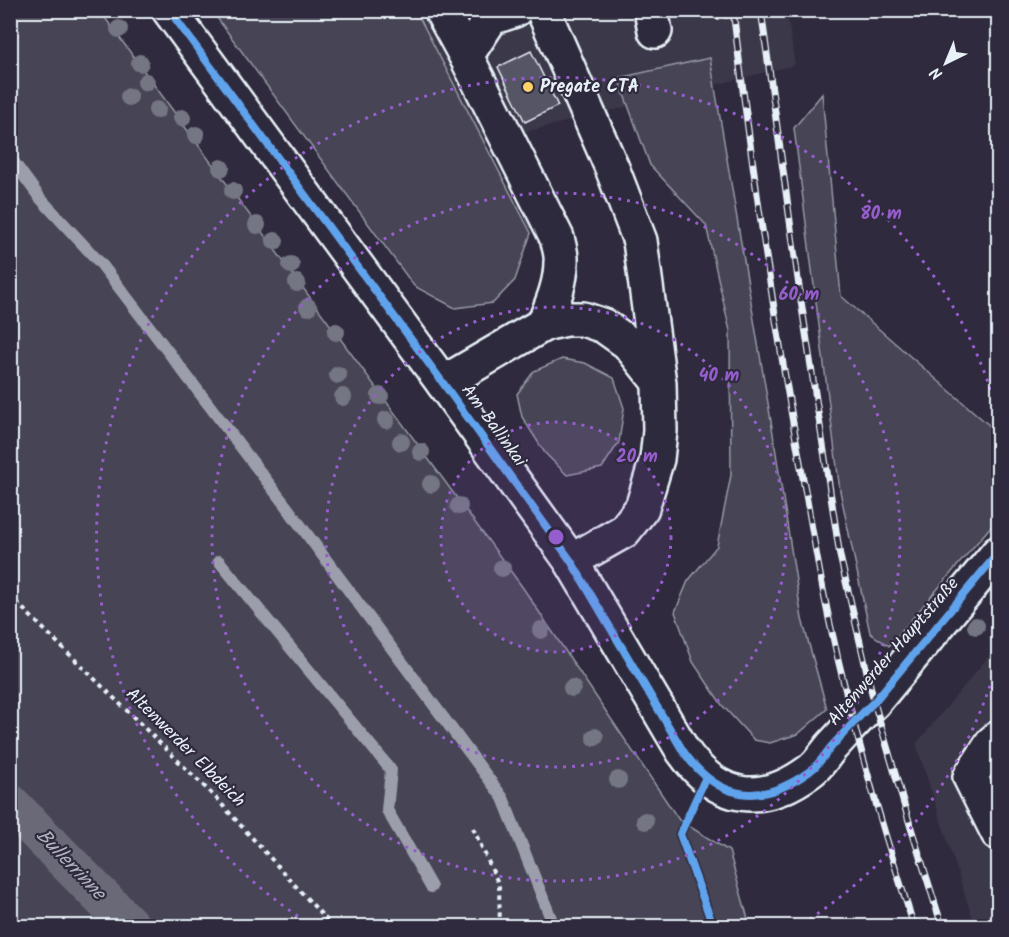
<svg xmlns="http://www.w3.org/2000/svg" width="1009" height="937" viewBox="0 0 1009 937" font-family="Kalam,sans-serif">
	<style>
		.built { fill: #3b3749 }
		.green { fill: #464455; stroke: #979aa6; stroke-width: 1.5 }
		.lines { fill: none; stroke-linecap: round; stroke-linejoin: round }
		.stream { stroke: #9c9fab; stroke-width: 12 }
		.canal { stroke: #696978; stroke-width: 40 }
		.building { fill: #575565; stroke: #e8f1f8; stroke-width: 1.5 }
		.minor-casing { stroke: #e8f1f8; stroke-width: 38 }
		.path { stroke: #e8f1f8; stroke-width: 4; stroke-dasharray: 4.5 4.5; stroke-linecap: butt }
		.minor { stroke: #2f2a3d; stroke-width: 33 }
		.rail-casing { stroke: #e8f1f8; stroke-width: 7 }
		.rail { stroke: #2f2a3d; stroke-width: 4.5; stroke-dasharray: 14; stroke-linecap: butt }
		.path-bridge { stroke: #e8f1f8; stroke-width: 4; stroke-dasharray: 4.5 4.5; stroke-linecap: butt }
		.cycleway-casing { stroke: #2f2a3d; stroke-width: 11 }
		.cycleway { stroke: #60a3ed; stroke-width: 8 }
		.tree { fill: #757684 }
		.ring { fill: none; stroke: #965dcd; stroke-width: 3; stroke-dasharray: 3 6 }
		.poi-dot { fill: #ffd166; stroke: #2f2a3d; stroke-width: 2 }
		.labels { text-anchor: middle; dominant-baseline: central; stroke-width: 4.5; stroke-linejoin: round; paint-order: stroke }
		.poi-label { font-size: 18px; font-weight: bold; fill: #e8f1f8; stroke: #2f2a3d; text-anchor: start }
		.street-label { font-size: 18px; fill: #e8f1f8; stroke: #2f2a3d }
		.water-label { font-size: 20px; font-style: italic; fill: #afb4be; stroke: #2f2a3d }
		.centre { fill: #965dcd; stroke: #2f2a3d; stroke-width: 3 }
		.ring-label { font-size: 18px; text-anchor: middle; font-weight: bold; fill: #965dcd; stroke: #2f2a3d; stroke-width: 4.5; stroke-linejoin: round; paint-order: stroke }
	</style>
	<rect width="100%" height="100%" fill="#2f2a3d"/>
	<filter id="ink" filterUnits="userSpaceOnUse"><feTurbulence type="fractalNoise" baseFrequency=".0167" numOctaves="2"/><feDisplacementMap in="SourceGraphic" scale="12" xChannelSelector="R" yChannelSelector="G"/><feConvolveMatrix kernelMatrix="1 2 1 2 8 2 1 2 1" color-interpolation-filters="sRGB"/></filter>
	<g filter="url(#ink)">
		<g class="built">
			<polygon points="213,11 787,11 795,65 477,144"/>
			<polygon points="998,645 998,926 975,926 916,744"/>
		</g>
		<g class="green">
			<polygon points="10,11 100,11 523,588 679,820 729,851 750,926 11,926"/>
			<polygon points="212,11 416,11 531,233 515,280 493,303 455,308 414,286"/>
			<polygon points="710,58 771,421 802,619 827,709 798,734 770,743 754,740 722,705 693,662 675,612 688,581 717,546 731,475 730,331 706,225 650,165 618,78"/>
			<polygon points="822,94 841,296 998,433 998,518 889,646 870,633 840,491 794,128"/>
			<polygon points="562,359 585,363 614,378 624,408 619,442 602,468 567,475 545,453 522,417 517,394 534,371"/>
		</g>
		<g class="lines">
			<g class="stream">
				<polyline points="10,157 40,198 102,265 289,510 503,798 554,926"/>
				<polyline points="219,561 391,770 387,810 431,887"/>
			</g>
			<polyline class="canal" points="10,804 130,926"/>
		</g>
		<polygon class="building" points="531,51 558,106 525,122 498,67"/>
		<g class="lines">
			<defs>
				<g id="minor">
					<path d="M169,10L443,383L571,561L683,751C718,801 761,807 810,771C819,765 825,754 832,746C846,731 859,716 874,702L998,553"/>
					<path d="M441,10L466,56L557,238C559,246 562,255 561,262C561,284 552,304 544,324"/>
					<polyline points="543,10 612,168 640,241 659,383 660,431 657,459 642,508 624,531 571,561"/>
					<polyline points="651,10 655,31"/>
					<polyline points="466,56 491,18 515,10"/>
					<polyline points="443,383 544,324 567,319 583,319 604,326 628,343 658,381"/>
					<polyline points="998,738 993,742 970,777 998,833"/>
				</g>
			</defs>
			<use href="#minor" class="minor-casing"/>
			<g class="path">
				<polyline points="714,10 715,18"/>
				<polyline points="10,596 216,798 332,926"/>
				<polyline points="473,828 499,885 500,926"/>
			</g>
			<use href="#minor" class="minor"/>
			<defs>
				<g id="rail">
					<path d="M733,10C752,169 775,327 804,484C813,532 820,580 831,628C853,729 882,828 914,926"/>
					<polyline points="761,10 801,301 840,556 874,702 911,828 942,926"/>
				</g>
			</defs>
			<use href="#rail" class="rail-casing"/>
			<use href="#rail" class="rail"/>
			<polyline class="path-bridge" points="715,18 775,10"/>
			<defs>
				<g id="cycleway">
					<path d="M169,10L443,383L571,561L683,751C718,801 761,807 810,771C819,765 825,754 832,746C846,731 859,716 874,702L998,553"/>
					<polyline points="706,777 680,834 713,926"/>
				</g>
			</defs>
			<use href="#cycleway" class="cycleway-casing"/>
			<use href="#cycleway" class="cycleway"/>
		</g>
		<g class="tree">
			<circle cx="119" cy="29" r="9"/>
			<circle cx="140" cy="63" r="9"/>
			<circle cx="146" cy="82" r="9"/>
			<circle cx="129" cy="97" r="9"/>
			<circle cx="157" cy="110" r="9"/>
			<circle cx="182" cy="118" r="9"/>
			<circle cx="196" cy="135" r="9"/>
			<circle cx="221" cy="168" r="9"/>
			<circle cx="233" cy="191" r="9"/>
			<circle cx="257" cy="225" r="9"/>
			<circle cx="275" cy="241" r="9"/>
			<circle cx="291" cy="265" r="9"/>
			<circle cx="297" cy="283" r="9"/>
			<circle cx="308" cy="307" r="9"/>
			<circle cx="336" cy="332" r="9"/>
			<circle cx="338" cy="375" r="9"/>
			<circle cx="380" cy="396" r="9"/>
			<circle cx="343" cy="397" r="9"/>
			<circle cx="386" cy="420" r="9"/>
			<circle cx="401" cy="442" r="9"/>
			<circle cx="421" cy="452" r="9"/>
			<circle cx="431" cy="484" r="9"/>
			<circle cx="459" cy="506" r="9"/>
			<circle cx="502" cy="568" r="9"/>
			<circle cx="976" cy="626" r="9"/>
			<circle cx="541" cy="630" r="9"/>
			<circle cx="572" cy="688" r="9"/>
			<circle cx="595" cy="737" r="9"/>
			<circle cx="618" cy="780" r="9"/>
			<circle cx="645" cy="821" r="9"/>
		</g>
	</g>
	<circle cx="556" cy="537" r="115" fill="#965dcd" fill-opacity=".12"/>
	<g class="ring">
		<circle cx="556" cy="537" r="115"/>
		<circle cx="556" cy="537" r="230"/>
		<circle cx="556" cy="537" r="344"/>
		<path d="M998 660A459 459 0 0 1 799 926M313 926A459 459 0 1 1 998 414"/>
	</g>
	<circle class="poi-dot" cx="528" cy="87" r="6"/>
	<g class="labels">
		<g class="poi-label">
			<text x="540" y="87">Pregate CTA</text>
		</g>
		<g class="street-label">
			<text transform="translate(493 426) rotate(54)">Am Ballinkai</text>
			<text transform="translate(894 652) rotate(-49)">Altenwerder Hauptstraße</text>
			<text transform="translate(185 748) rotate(45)">Altenwerder Elbdeich</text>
		</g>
		<g class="water-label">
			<text transform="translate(70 865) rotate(46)">Bullerrinne</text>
		</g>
	</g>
	<circle cx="556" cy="537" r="9" class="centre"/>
	<g class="ring-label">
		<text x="881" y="219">80 m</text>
		<text x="799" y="300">60 m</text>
		<text x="719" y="381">40 m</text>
		<text x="637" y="462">20 m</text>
	</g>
	<rect width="1009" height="937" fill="none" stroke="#2f2a3d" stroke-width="36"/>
	<rect x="18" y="18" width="973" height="901" fill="none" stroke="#e8f1f8" stroke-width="2" filter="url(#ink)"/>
	<g transform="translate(946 63) rotate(223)" stroke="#2f2a3d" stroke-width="4.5" paint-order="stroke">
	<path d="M0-4.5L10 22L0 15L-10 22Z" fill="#e8f1f8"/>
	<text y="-9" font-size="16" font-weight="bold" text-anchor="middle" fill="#e8f1f8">N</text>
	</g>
</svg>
